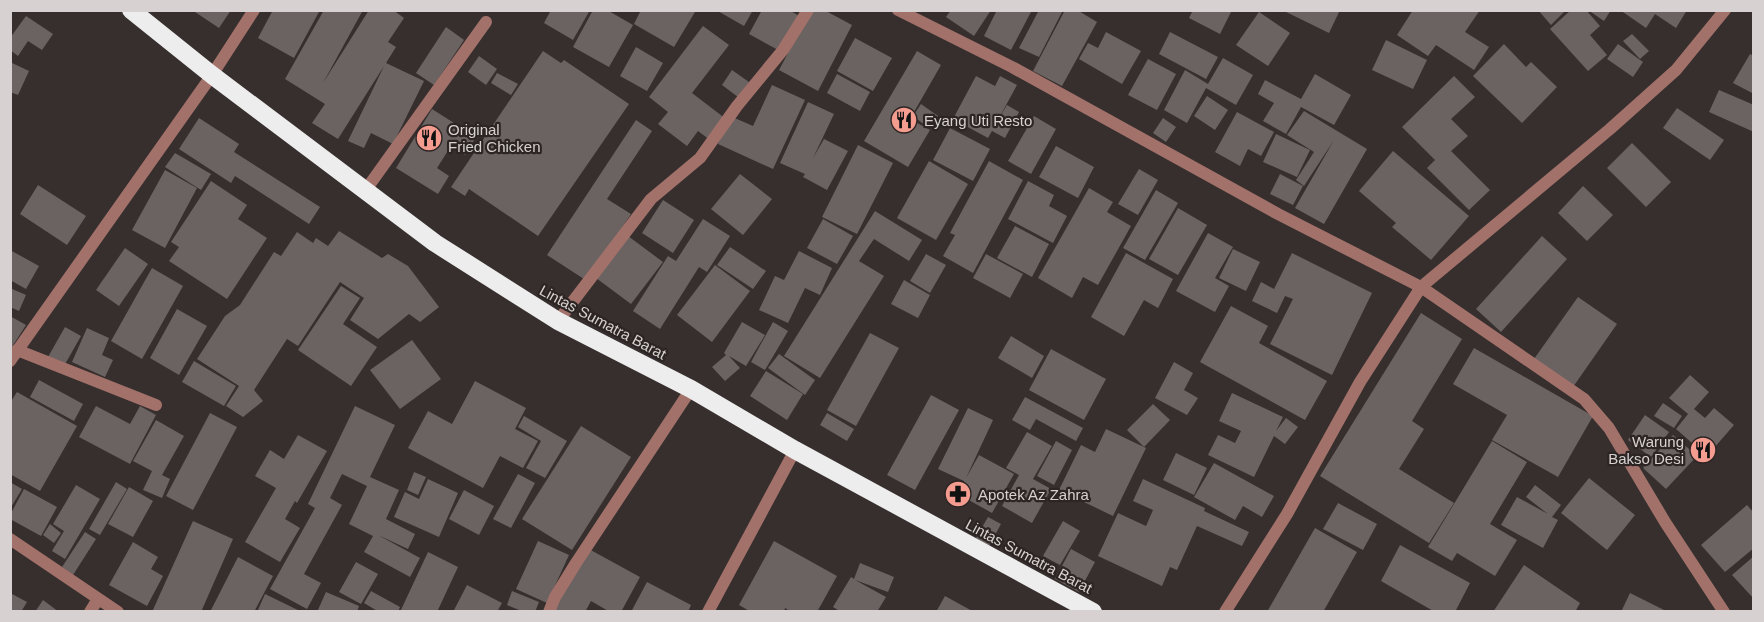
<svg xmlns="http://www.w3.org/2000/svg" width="1764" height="622" viewBox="0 0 1764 622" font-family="Helvetica,sans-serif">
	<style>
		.building { fill: #6b6362 }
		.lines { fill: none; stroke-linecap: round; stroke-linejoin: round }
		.street { stroke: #a2716a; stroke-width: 12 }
		.highway { stroke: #ededed; stroke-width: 18 }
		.labels { text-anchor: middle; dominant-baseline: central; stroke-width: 4.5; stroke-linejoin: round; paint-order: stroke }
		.poi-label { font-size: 15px; fill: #d7d2d1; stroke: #2c2524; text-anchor: start }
		.street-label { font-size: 15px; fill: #d7d2d1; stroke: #2c2524 }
	</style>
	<rect width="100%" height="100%" fill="#362f2e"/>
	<g class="building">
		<polygon points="192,10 231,10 219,28"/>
		<polygon points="273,10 320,10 294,58 258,38"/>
		<polygon points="324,10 363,10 323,83 369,10 393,10 404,18 388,42 396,47 386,63 424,81 393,144 371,133 364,148 348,141 384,66 338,139 312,123 325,104 285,79"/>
		<polygon points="551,10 590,10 573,40 544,23"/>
		<polygon points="593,10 607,10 633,25 609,67 573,47"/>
		<polygon points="641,10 693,10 695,12 674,47 634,24"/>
		<polygon points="716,10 753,10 744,26"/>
		<polygon points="762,10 789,10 799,16 780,51 749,34"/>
		<polygon points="811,10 824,10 852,25 818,91 779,70"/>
		<polygon points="951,10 991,10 974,36 946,17"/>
		<polygon points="997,10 1032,10 1011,50 984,36"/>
		<polygon points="1039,10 1063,10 1039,57 1019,48"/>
		<polygon points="1065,10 1077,10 1097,22 1062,86 1033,71"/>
		<polygon points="1193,10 1232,10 1220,34 1189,18"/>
		<polygon points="1282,10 1340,10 1329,33"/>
		<polygon points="1413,10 1480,10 1465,32 1489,47 1474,70 1436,45 1428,56 1397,35"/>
		<polygon points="1538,10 1566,10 1551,25"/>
		<polygon points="1571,10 1586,10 1600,26 1590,35 1607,55 1588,71 1550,29"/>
		<polygon points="1588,10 1611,10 1604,21"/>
		<polygon points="1620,10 1687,10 1676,28 1655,14 1646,28"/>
		<polygon points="1259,12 1290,33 1268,66 1236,45"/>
		<polygon points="26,16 53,34 42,50 28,41 18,56 10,50 10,38"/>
		<polygon points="703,26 729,45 692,93 726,119 710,140 698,131 687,146 658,124 668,112 649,97"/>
		<polygon points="446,27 464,40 434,85 416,73"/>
		<polygon points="1106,32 1141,51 1122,84 1079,59 1088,43 1098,48"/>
		<polygon points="1170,32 1218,57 1206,79 1159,54"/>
		<polygon points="1632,34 1649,51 1640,59 1623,41"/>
		<polygon points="855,38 892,58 873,91 837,71"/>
		<polygon points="1386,40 1427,60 1413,89 1372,70"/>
		<polygon points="1504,44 1526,67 1531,62 1557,87 1522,123 1473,76"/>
		<polygon points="1618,44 1643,62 1633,77 1607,59"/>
		<polygon points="636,47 663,63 647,91 620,76"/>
		<polygon points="543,51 561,63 564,60 629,104 538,236 469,189 465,196 451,187"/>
		<polygon points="917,51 941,65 910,119 930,130 908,167 864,141"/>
		<polygon points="1750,54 1754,56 1754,94 1733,83"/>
		<polygon points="479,56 497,69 486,85 468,72"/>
		<polygon points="1223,58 1253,75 1236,105 1206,88 1187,123 1164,110 1185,70 1208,84"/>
		<polygon points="1148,59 1176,74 1157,110 1128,95"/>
		<polygon points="10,62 29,71 18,95 10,92"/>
		<polygon points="732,70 749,82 738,97 722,85"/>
		<polygon points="497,73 518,84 511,95 491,83"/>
		<polygon points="837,74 870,92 860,111 827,93"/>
		<polygon points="1315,74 1351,95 1334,125 1301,107 1286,134 1263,121 1274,103 1258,94 1265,80 1301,99"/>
		<polygon points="976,76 995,86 1000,76 1017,85 998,120 1007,105 1019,112 1005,138 992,131 988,138 953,119"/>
		<polygon points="1454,76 1475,97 1451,119 1468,136 1451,151 1490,190 1469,210 1427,168 1435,160 1402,127"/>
		<polygon points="772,85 805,100 773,169 718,144 730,116 753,126"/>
		<polygon points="1719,90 1754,105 1754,132 1709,112"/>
		<polygon points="1207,96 1228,110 1215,130 1194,116"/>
		<polygon points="808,102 834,114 813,158 824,139 848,151 827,190 803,177 805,174 780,163"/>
		<polygon points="921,104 938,116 929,128 913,116"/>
		<polygon points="1677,108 1724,140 1710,160 1663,128"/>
		<polygon points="432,109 476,137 465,155 451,146 437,168 449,176 438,194 396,168"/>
		<polygon points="1304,111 1367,149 1324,224 1295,208 1334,140 1304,186 1296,180 1314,152 1287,135"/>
		<polygon points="1237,112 1274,132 1261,156 1248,149 1240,166 1215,152"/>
		<polygon points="1034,116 1056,129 1031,174 1008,161"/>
		<polygon points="199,118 239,144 234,152 320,207 309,224 235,176 231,183 179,149"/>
		<polygon points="1163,118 1176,127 1166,142 1153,133"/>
		<polygon points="636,120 652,131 607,199 631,214 587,281 547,255"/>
		<polygon points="950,128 990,149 973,181 933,160"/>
		<polygon points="1276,134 1310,150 1297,177 1263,162"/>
		<polygon points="1632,143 1671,182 1646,207 1607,168"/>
		<polygon points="858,145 893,163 857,234 822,217"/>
		<polygon points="1056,146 1094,167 1078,198 1039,177"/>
		<polygon points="1393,151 1469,216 1431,260 1392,227 1396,223 1359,191"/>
		<polygon points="175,153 211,174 201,190 165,167"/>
		<polygon points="929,161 968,184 936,240 897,218"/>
		<polygon points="989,161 1023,180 973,273 943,256 955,235 950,233"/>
		<polygon points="1139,169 1158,180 1138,215 1118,204"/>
		<polygon points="165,170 197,188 165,248 132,230"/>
		<polygon points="740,174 772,199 743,235 711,209"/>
		<polygon points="1280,174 1303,186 1293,205 1270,194"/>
		<polygon points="211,181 247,205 238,219 267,238 227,299 169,261 179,247 171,242"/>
		<polygon points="1028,181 1054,195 1049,206 1067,216 1053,243 1008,219"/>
		<polygon points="38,185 86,216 67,245 20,214"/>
		<polygon points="1583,186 1613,215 1587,241 1558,213"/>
		<polygon points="1089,188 1113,202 1107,212 1131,226 1098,285 1083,277 1072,298 1038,278"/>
		<polygon points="1156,190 1178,203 1145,260 1123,248"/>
		<polygon points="663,200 694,220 673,253 642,233"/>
		<polygon points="1178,208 1207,225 1178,275 1149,259"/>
		<polygon points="875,211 922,240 909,261 874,239 859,261 884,276 820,378 784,356"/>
		<polygon points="703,219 730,236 707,272 699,267 660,329 633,311 668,256 676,261"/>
		<polygon points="823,219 853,236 837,264 807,248"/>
		<polygon points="1015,226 1049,244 1032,277 997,258"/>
		<polygon points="339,231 382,258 388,254 408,266 439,307 420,322 409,314 378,339 350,320 364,298 340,282 298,346 287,339 254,390 263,401 243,417 226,406 239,386 197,359 225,316 240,305 274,252 281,256 297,232 313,243 316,238 328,246"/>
		<polygon points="1208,233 1233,247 1215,278 1229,286 1215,312 1176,291"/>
		<polygon points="628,236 663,262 631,304 596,278"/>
		<polygon points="1542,236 1567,259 1501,332 1476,309"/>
		<polygon points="730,247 766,271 753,289 717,265"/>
		<polygon points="125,248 148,264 119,306 96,290"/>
		<polygon points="1233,249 1260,262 1246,291 1219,278"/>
		<polygon points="10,250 39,266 26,289 10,280"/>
		<polygon points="799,251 832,268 820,295 805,288 788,323 759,310 775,276 784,280"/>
		<polygon points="1126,253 1173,279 1158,308 1144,300 1124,336 1091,317"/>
		<polygon points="1292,253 1372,293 1332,375 1270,344 1293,299 1285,296 1277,313 1252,301 1261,282 1274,289"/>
		<polygon points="926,254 946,265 930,293 910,281"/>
		<polygon points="986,254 1023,274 1010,298 973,278"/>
		<polygon points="715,265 750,291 712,342 677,315"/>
		<polygon points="152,268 183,286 142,359 111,341"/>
		<polygon points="904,280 930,295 918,318 891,304"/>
		<polygon points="341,286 360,298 343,324 377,347 351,386 298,350"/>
		<polygon points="10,288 26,295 19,311 10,307"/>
		<polygon points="1578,297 1617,324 1573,387 1534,359"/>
		<polygon points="1231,306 1268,326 1259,343 1327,381 1305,420 1200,362"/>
		<polygon points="177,309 207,326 179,375 150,358"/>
		<polygon points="1421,313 1462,339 1412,421 1424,429 1399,469 1454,503 1429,543 1320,476"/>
		<polygon points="10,316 26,325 10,350"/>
		<polygon points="742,322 765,335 746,366 729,356 740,368 725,381 712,367 726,355 724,353"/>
		<polygon points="773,322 788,331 765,370 751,362"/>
		<polygon points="65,327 81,336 64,366 48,357"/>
		<polygon points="87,328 109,338 102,355 113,360 105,377 72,362"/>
		<polygon points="870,333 899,348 856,426 827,410"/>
		<polygon points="1011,336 1044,356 1032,378 998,358"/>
		<polygon points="412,340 441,379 400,409 370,370"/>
		<polygon points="1474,348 1593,416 1558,477 1492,440 1507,415 1453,384"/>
		<polygon points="1051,349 1106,379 1084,420 1029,390"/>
		<polygon points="779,354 815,380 805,395 768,368"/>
		<polygon points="194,361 236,386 224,406 182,382"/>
		<polygon points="1174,362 1193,373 1184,390 1198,398 1187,415 1155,398"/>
		<polygon points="766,371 803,394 787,420 750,396"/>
		<polygon points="1690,375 1709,392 1694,409 1705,418 1714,408 1734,425 1707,456 1676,429 1688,414 1669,398"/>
		<polygon points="39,380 83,404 74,421 30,397"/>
		<polygon points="475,381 526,408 515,429 538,441 523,468 500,456 483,488 408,448 428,411 452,424"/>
		<polygon points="17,392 77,426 40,491 10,474 10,403"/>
		<polygon points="1232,393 1283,417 1276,431 1286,418 1298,427 1285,444 1274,436 1254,477 1208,455 1218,435 1235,443 1241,431 1219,421"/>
		<polygon points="931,395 959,410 915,490 887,475"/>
		<polygon points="1025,397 1083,428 1076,441 1036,419 1030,430 1012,420"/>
		<polygon points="1663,403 1682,416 1674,428 1654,416"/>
		<polygon points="1153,404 1170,420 1144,447 1127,430"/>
		<polygon points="96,406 130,424 140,406 156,415 130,464 79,437"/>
		<polygon points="355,406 395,425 370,477 399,490 386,519 415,534 408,549 378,535 420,558 410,577 364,552 373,536 349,524 367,486 342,474 330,498 342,505 304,574 321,583 307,609 270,589 315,508 308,504"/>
		<polygon points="968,408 993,420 966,478 979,455 1014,474 992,513 958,494 964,481 938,469"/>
		<polygon points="210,413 237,427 193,510 166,496"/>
		<polygon points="827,413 854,429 847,441 820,425"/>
		<polygon points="1645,415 1669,432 1651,457 1628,440"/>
		<polygon points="524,416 567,441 545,478 526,468 541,441 518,427"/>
		<polygon points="156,420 184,436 162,475 170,479 162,498 143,490 152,471 133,461"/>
		<polygon points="581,426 631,457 572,550 522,519"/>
		<polygon points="1106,429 1146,448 1113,516 1059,490 1081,445 1095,452"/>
		<polygon points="1027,432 1052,446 1033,479 1051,489 1032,523 1002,506 1019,475 1006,468"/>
		<polygon points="298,435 327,451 297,503 295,501 285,519 300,528 280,562 245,542 276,488 255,476 270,450 284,459"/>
		<polygon points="1673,435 1697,456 1666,489 1643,468"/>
		<polygon points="1056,441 1072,450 1054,485 1037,476"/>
		<polygon points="1492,441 1527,462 1490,524 1517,540 1495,576 1457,553 1452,561 1428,547"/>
		<polygon points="1176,453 1207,468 1194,495 1163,480"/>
		<polygon points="1214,463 1274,496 1262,517 1243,506 1235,520 1194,497"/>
		<polygon points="414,472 426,477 418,495 407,490"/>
		<polygon points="518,474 535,483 511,528 493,519"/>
		<polygon points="1589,478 1635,515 1607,550 1561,513"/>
		<polygon points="428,479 458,493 439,537 394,517 405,492 419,499"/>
		<polygon points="1143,479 1205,508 1204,511 1249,532 1242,546 1197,526 1177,570 1170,567 1162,586 1098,556 1118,513 1146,526 1153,510 1133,501"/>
		<polygon points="10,482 22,489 10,509"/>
		<polygon points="116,482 127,489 100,535 89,529"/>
		<polygon points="76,485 100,499 65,559 52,551 64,531 53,524"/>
		<polygon points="1535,485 1561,505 1552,517 1558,520 1543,548 1501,525 1517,497 1548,514 1526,497"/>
		<polygon points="129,487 153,501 133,537 108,524"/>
		<polygon points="24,489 57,507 41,536 10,519 10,515"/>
		<polygon points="464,490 494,506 479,535 449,519"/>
		<polygon points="1338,503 1377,524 1363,550 1323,529"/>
		<polygon points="1747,505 1754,513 1754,548 1725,572 1701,545"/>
		<polygon points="988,517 1001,524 989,546 976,538"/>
		<polygon points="193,521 233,539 201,612 152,612"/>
		<polygon points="1063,521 1080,531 1060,565 1043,556"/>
		<polygon points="50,524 61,533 54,543 43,535"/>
		<polygon points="1315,528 1357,552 1323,612 1267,612"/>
		<polygon points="85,532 96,539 73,575 62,567"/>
		<polygon points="538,541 569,555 547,603 516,589"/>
		<polygon points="774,541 837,576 817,612 791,612 785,608 784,612 751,612 739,605"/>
		<polygon points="133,542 158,557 151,569 163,576 147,606 109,585"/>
		<polygon points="1400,545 1470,583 1455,612 1435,612 1381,581"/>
		<polygon points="587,548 640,577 621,612 610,612 591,601 585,612 552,612"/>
		<polygon points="1071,549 1095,562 1079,592 1055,579"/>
		<polygon points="428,552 458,567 437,612 400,612"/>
		<polygon points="1754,556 1754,599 1732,575"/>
		<polygon points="238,557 273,576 254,612 210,612"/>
		<polygon points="356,562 378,574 361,604 339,592"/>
		<polygon points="860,563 894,577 888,592 855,580 886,597 877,612 841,612 833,607 851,577 854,579"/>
		<polygon points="1524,565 1580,603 1575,612 1493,612"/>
		<polygon points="647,582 691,605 688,612 631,612"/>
		<polygon points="467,585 502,603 497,612 453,612"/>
		<polygon points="371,591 400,607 398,612 379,612 364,603"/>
		<polygon points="512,591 539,602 535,612 524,612 507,605"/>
		<polygon points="326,592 359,606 357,612 317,612"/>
		<polygon points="1630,593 1668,612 1621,612"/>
		<polygon points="12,594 27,602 21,612 10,612"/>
		<polygon points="265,594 302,612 257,612"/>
		<polygon points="945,596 974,612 936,612"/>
		<polygon points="43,600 59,612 35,612"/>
	</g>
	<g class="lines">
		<g class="street">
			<polyline points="898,10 1012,67 1278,214 1421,287 1584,399 1609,428 1665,522 1724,612"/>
			<polyline points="365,191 486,22"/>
			<polyline points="558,321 651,199 700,158 737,106 783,50 808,10"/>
			<polyline points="17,350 156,405"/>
			<polyline points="10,361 212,75 254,10"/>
			<polyline points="10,539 118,612"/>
			<polyline points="90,612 98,599"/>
			<polyline points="549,612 555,597 576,563 691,389"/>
			<polyline points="708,612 795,450"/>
			<polyline points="1225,612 1287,514 1360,382 1421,287 1610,129 1676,70 1725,10"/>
		</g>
		<polyline class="highway" points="131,10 212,75 435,243 558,321 691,389 795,450 1093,612"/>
	</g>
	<defs>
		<symbol id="restaurant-disc" viewBox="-11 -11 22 22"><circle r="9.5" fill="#f59c90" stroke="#2c2524"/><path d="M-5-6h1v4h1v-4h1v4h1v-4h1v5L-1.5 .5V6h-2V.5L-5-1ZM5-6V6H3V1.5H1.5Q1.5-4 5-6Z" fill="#111"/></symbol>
		<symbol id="pharmacy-disc" viewBox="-11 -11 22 22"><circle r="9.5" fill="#f59c90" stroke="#2c2524"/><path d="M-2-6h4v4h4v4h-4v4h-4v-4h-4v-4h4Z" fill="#111"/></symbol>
	</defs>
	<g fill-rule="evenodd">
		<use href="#restaurant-disc" x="889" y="105" width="30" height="30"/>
		<use href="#restaurant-disc" x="414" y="123" width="30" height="30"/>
		<use href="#restaurant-disc" x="1688" y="435" width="30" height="30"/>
		<use href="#pharmacy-disc" x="943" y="479" width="30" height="30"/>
	</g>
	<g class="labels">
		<g class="poi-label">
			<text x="924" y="120">Eyang Uti Resto</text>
			<text x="448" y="129">Original<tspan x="448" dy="17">Fried Chicken</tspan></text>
			<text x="1684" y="441" text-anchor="end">Warung<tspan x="1684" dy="17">Bakso Desi</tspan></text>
			<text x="978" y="494">Apotek Az Zahra</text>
		</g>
		<g class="street-label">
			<text transform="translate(603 322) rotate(28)">Lintas Sumatra Barat</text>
			<text transform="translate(1029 556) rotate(28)">Lintas Sumatra Barat</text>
		</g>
	</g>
	<rect width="1764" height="622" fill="none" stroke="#d7d2d1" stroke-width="24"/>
</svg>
